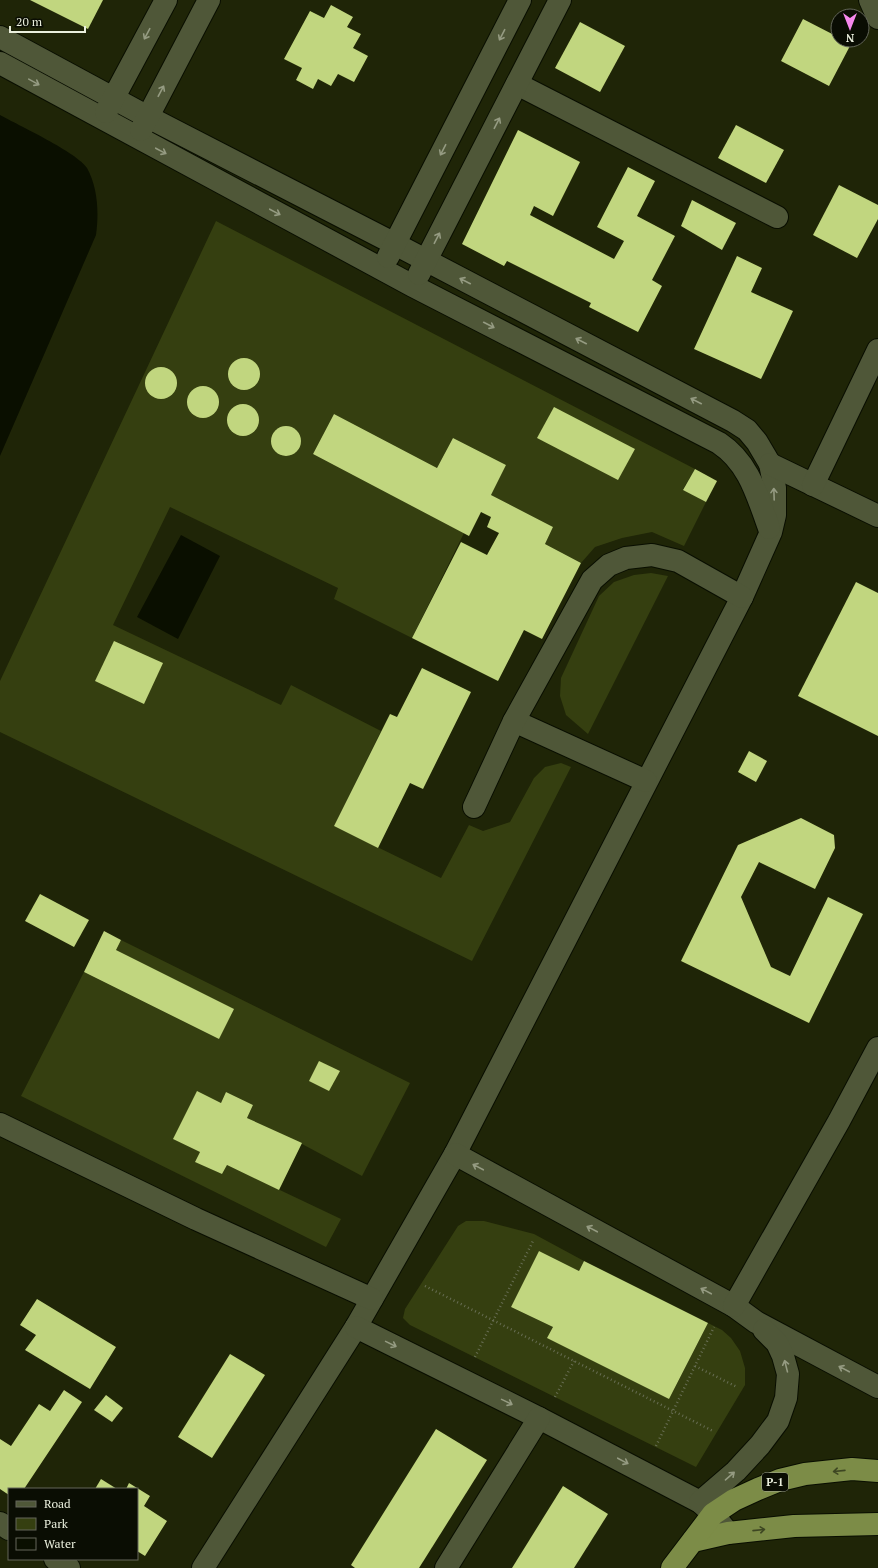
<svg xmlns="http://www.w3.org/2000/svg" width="878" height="1568" viewBox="0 0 878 1568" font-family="'PT Serif',serif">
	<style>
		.green { fill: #353f10 }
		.water { fill: #0a0f00 }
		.building { fill: #c1d67f }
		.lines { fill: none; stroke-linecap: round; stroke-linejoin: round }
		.minor-casing { stroke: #090e00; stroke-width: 24 }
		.highway-casing { stroke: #090e00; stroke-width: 24 }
		.path { stroke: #686e54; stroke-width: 2.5; stroke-dasharray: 1 3; stroke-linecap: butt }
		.minor { stroke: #4f5738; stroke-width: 22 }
		.highway { stroke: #7c8c47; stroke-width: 22 }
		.oneway { stroke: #959b82 }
		.oneway2 { stroke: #3d4622 }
		.labels { text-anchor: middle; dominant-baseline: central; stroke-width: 4; stroke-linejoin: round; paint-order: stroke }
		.shield { fill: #0a0d03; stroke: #a7ab9c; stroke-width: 1 }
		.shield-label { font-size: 11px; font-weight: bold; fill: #eaefdd }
	</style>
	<rect width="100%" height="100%" fill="#1f2507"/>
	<g class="green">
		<polygon points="216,221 695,469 683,489 706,502 684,546 652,532 622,538 595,547 581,563 545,544 553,527 491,495 506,465 453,438 437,468 334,414 313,454 464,533 412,638 334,599 338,588 170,507 113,625 281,705 291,685 381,731 334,826 441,878 469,825 483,831 510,822 534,778 545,767 561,763 571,767 472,961 0,732 0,681"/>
		<polygon points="651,573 668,576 588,734 566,715 560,696 561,678 599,596 614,582 634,575"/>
		<polygon points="121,940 410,1083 362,1176 302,1144 247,1118 253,1105 226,1092 221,1103 197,1092 174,1139 200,1152 196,1162 222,1174 227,1165 341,1219 326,1247 21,1096 84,972 219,1039 233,1009 116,950"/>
		<polygon points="466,1221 484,1221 534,1234 584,1261 579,1271 539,1251 511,1307 553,1327 548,1338 669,1399 708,1323 722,1330 731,1338 740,1351 745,1368 745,1385 696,1467 410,1325 403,1318 405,1309 458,1226"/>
	</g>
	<g class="water">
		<path d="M0,115C18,125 78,153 87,168C98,188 99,213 96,235L0,456Z"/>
		<polygon points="181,535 220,556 178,639 137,617"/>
	</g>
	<g class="building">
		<polygon points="30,0 103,0 88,29"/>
		<polygon points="331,5 353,17 347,27 361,34 353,48 368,56 354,82 338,74 331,86 318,79 313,89 296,80 302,68 284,59 310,11 324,18"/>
		<polygon points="803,19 838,37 838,40 843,40 851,44 829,86 781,61"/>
		<polygon points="580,22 625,46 600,92 555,68"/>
		<polygon points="736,125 784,150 766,183 718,158"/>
		<polygon points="518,130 580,162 553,216 534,206 530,215 614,259 624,241 597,227 628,167 655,181 637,216 675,236 652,280 662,286 638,332 589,307 591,303 507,261 504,266 462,244"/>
		<polygon points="839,185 878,205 878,219 857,258 813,235"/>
		<polygon points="692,200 736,223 722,250 681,226"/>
		<polygon points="737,256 762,268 751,292 793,311 761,379 694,349"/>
		<circle cx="244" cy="374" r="16"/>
		<circle cx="161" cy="383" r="16"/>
		<circle cx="203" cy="402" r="16"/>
		<circle cx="243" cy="420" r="16"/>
		<polygon points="554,407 635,449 618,480 537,438"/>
		<polygon points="334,414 437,468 453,438 506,465 491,495 553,527 545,544 581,563 542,639 524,630 498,681 412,638 461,542 487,555 499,533 487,527 491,517 481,512 469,536 313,454"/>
		<circle cx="286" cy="441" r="15"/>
		<polygon points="695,469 717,481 706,502 683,490"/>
		<polygon points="856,582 878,593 878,736 798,696"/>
		<polygon points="114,641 163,663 144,704 95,681"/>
		<polygon points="422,668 471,692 423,789 410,783 378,848 334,826 390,714 397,717"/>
		<polygon points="749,751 767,761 756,782 738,772"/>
		<polygon points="801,818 834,835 835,848 815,889 759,862 741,897 771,967 790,976 828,897 863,914 809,1023 681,961 738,845"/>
		<polygon points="40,894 89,920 74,947 25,921"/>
		<polygon points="104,931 121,940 116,950 234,1009 219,1039 84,972"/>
		<polygon points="319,1061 340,1071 329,1091 309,1081"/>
		<polygon points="197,1091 221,1103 226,1092 253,1105 247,1118 302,1143 279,1190 227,1165 222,1174 195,1162 200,1152 173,1139"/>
		<polygon points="539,1251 579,1271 584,1261 708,1323 669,1399 547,1338 553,1327 511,1307"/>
		<polygon points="37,1299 116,1347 90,1389 25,1350 36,1335 20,1325"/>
		<polygon points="230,1354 265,1375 212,1458 178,1437"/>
		<polygon points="64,1390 82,1402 24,1489 9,1489 9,1495 0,1489 0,1439 11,1446 39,1404 50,1411"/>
		<polygon points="106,1395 123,1408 112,1422 94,1410"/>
		<polygon points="436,1429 487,1460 419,1568 355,1568 351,1565"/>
		<polygon points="101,1479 117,1489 95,1489"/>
		<polygon points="129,1483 150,1496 144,1506 167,1521 145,1556 137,1551 137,1489 126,1489"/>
		<polygon points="563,1486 608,1514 574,1568 512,1568"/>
	</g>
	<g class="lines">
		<defs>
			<g id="minor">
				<polyline points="870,0 878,18"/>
				<polyline points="0,37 148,117 395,244 733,421 747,430 757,442 770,464 775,488 775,515 771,532 742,597 455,1154 356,1327 203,1568"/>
				<path d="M0,63L413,286L719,443C749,463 757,495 769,528"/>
				<polyline points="517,84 777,217"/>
				<polyline points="106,112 166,0"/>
				<polyline points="141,130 209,0"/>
				<polyline points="388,257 520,0"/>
				<polyline points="419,274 560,0"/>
				<polyline points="770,464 878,516"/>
				<polyline points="813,485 878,350"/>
				<polyline points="514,721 646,781"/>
				<polyline points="474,807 514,721 592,580 609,565 626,558 652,555 678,561 742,597"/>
				<polyline points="0,1124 196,1219 372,1299"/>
				<polyline points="455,1154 734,1306 756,1322 878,1387"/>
				<polyline points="734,1306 839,1121 878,1048"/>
				<polyline points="356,1327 539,1418 700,1502 713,1514 728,1533"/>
				<polyline points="700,1502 736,1471 760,1445 778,1421 786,1398 788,1374 783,1356 777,1343 764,1330"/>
				<polyline points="0,1523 9,1529"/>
				<polyline points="55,1559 69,1568"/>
				<polyline points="446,1568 539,1418"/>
			</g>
			<g id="highway">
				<polyline points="693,1541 728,1533 794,1526 878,1524"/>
				<polyline points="672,1568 713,1514 734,1500 758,1489 780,1480 805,1474 852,1469 878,1471"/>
			</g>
		</defs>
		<use href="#minor" class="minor-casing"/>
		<use href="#highway" class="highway-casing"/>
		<g class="path">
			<polyline points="425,1286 713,1431"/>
			<polyline points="475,1357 533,1241"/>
			<polyline points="695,1366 737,1387"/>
			<polyline points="555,1397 574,1361"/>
			<polyline points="656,1446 714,1327"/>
		</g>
		<use href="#minor" class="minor"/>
		<use href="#highway" class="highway"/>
	</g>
	<defs><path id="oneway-shaft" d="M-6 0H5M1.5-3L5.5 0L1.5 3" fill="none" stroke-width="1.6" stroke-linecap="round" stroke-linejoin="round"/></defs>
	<g class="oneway">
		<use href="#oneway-shaft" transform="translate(147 34) rotate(118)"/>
		<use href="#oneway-shaft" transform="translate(502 35) rotate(117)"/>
		<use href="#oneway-shaft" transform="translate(34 82) rotate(29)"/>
		<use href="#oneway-shaft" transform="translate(161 91) rotate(-62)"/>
		<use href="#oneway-shaft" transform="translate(497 123) rotate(-63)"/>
		<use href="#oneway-shaft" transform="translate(443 150) rotate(117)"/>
		<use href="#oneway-shaft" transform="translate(161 151) rotate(28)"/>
		<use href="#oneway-shaft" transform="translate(275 212) rotate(28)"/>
		<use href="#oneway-shaft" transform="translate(437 238) rotate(-63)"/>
		<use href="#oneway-shaft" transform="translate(465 281) rotate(-153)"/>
		<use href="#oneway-shaft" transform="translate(489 325) rotate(27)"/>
		<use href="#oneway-shaft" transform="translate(581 341) rotate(-153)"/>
		<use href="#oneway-shaft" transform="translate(696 401) rotate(-153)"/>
		<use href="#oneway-shaft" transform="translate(774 494) rotate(-92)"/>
		<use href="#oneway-shaft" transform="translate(478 1167) rotate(-152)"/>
		<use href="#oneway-shaft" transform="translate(592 1229) rotate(-152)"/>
		<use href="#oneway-shaft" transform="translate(706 1291) rotate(-152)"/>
		<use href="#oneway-shaft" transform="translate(391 1344) rotate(26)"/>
		<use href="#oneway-shaft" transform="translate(786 1366) rotate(-104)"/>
		<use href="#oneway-shaft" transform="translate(844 1369) rotate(-152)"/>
		<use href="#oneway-shaft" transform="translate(507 1402) rotate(26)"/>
		<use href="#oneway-shaft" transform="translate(623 1461) rotate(28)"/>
		<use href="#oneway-shaft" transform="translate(730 1476) rotate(-41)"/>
	</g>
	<g class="oneway2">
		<use href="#oneway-shaft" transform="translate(839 1471) rotate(174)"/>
		<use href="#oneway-shaft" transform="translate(759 1530) rotate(-6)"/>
	</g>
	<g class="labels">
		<rect class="shield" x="762" y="1473" width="26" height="18" rx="3"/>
		<g class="shield-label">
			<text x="775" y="1482">P-1</text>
		</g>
	</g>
	<rect x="8" y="1488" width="130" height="72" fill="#0a0d03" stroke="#64675a"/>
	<rect x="16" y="1501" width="20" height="6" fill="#4f5738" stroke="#64675a"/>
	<text x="44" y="1508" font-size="12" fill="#eaefdd">Road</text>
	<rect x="16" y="1518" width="20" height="12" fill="#353f10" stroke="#64675a"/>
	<text x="44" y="1528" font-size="12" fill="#eaefdd">Park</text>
	<rect x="16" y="1538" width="20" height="12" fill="#0a0f00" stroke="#64675a"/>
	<text x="44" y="1548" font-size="12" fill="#eaefdd">Water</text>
	<g transform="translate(850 28) rotate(180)"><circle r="19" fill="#0a0d03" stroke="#64675a"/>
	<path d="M0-3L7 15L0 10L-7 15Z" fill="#f688ed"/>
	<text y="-6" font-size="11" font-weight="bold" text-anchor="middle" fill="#eaefdd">N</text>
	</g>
	<path d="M10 26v6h75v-6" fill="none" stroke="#eaefdd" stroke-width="2"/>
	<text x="16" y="26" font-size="12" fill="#eaefdd" stroke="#0a0d03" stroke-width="3" paint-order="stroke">20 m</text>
</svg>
